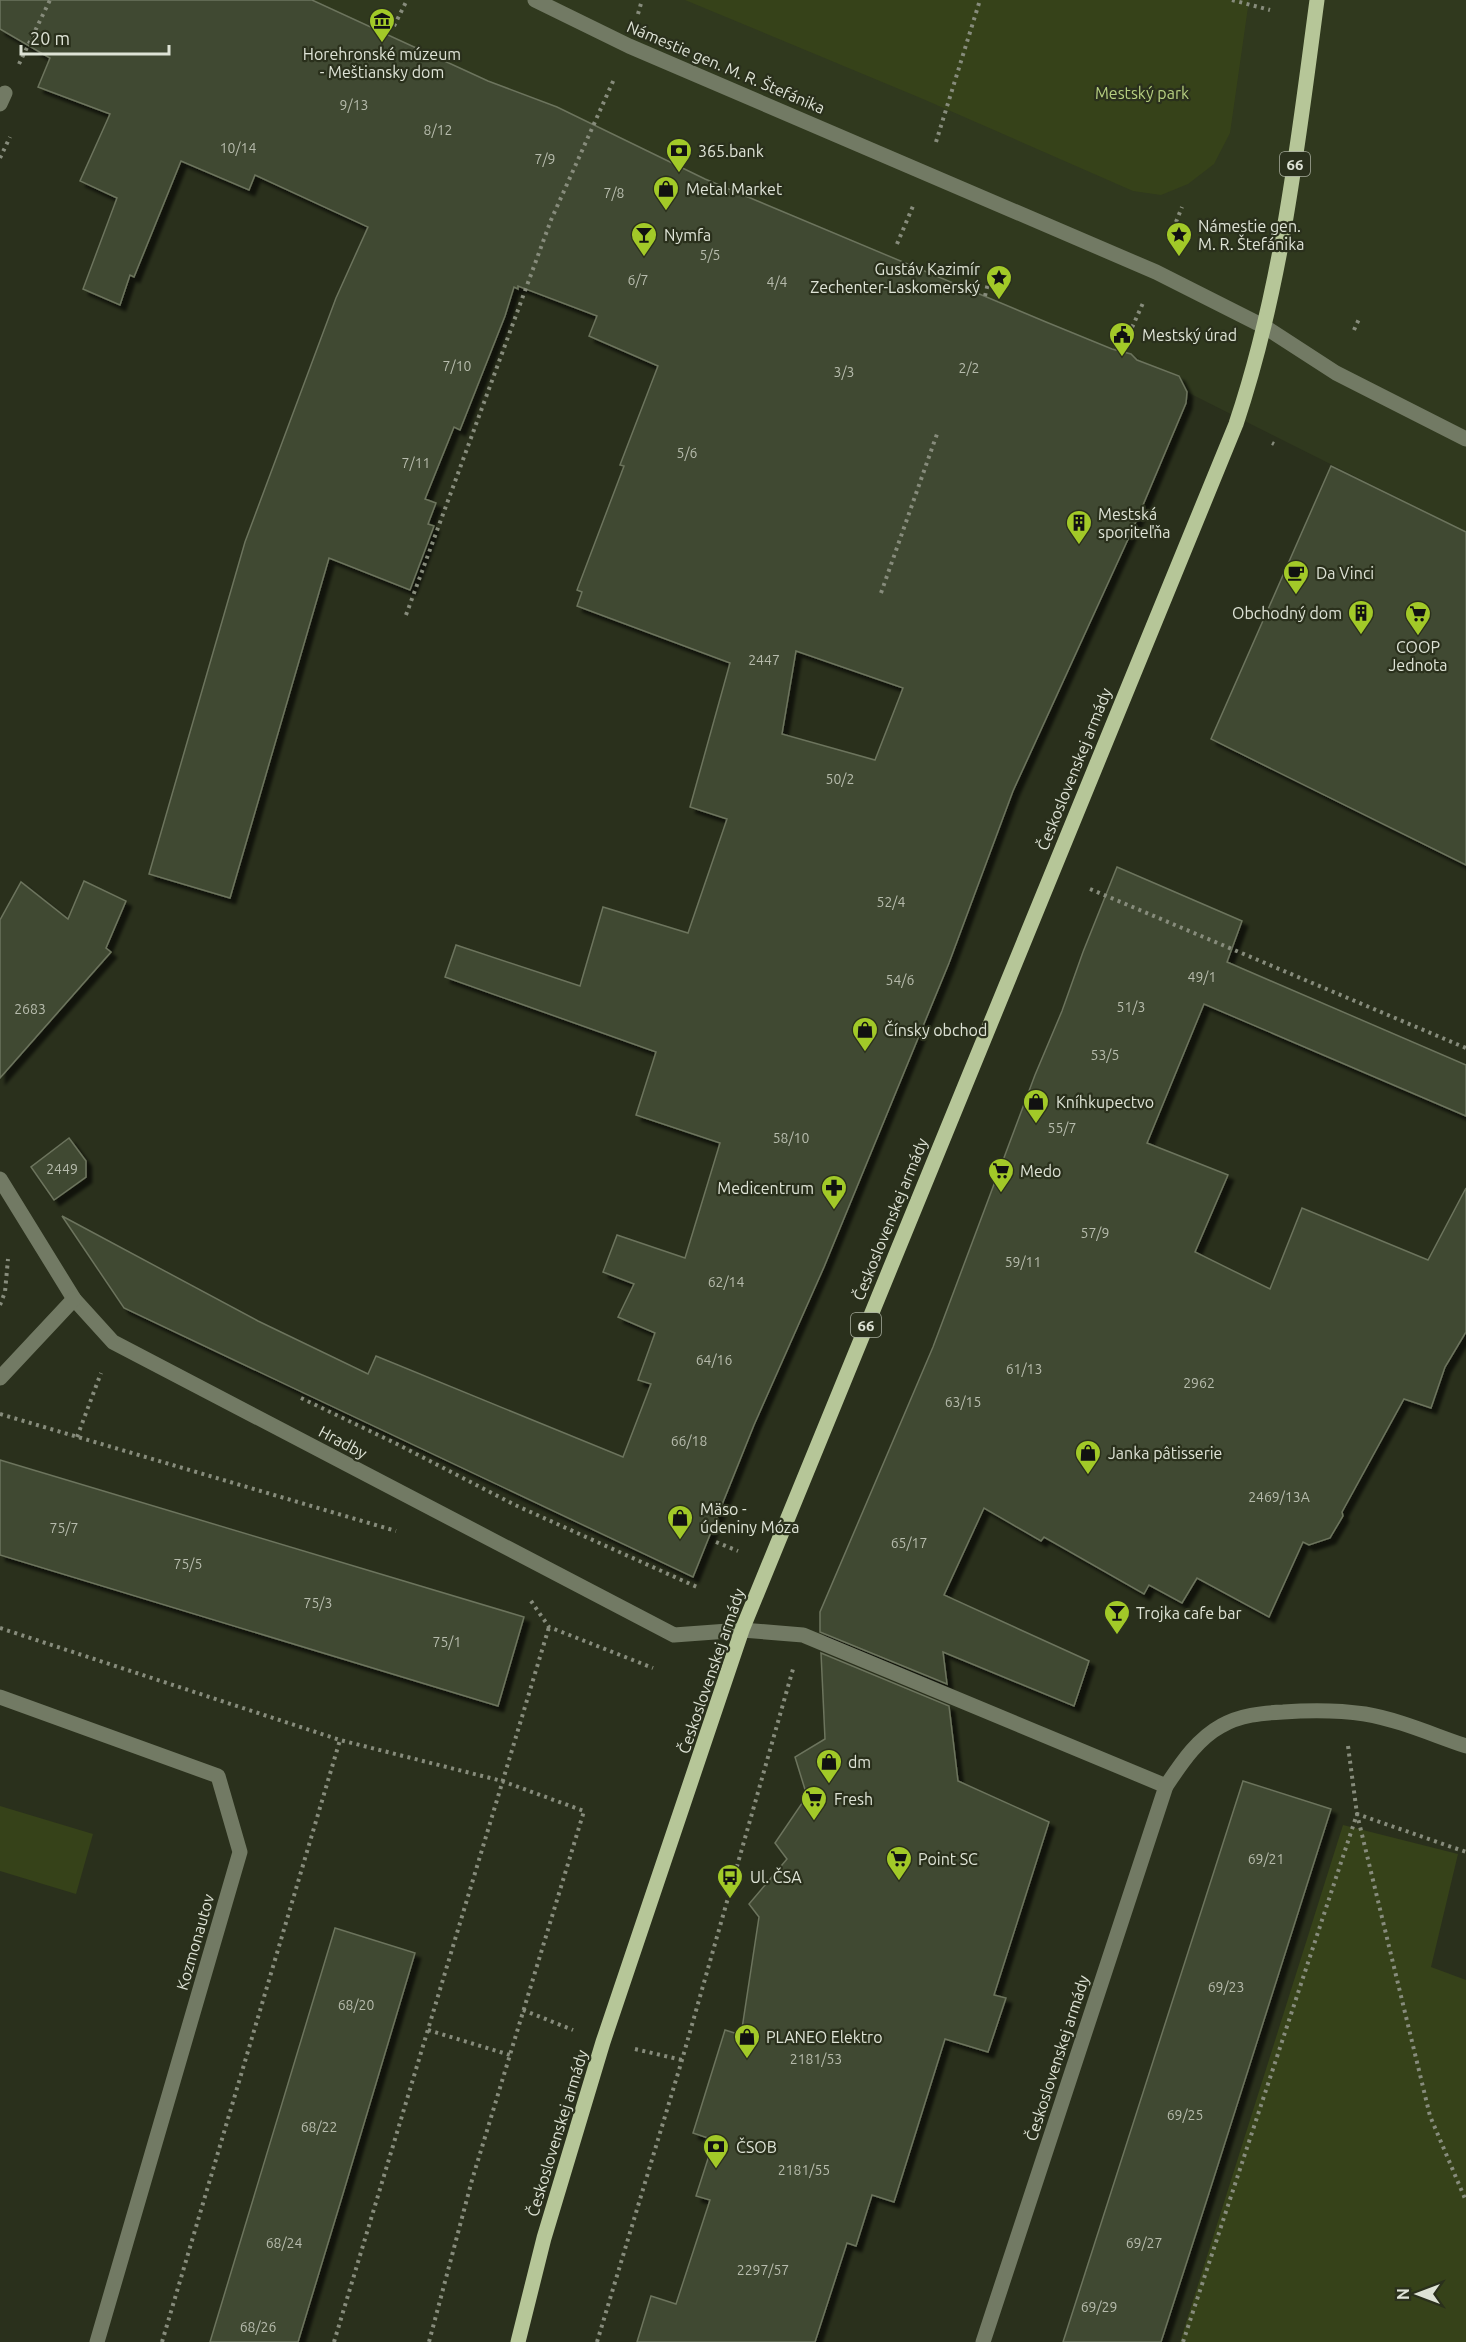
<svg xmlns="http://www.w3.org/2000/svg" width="1466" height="2342" viewBox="0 0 1466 2342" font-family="Ubuntu,sans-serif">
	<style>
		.built { fill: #30391e }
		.green { fill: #364219 }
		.building { fill: #414833; stroke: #6c745d; stroke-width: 1.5; fill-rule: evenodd; filter: url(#shadow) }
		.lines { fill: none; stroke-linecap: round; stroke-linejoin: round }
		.path { stroke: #878c7c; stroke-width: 4; stroke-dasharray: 3 4.5; stroke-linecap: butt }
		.minor { stroke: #727a64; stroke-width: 15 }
		.major { stroke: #b6c698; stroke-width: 15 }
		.labels { text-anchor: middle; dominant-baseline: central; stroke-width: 4.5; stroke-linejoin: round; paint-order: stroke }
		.number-label { font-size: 14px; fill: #b7bcad }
		.shield { fill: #2a301c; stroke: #a8ad9e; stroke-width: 1.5 }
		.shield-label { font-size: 15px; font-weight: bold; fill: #dee3d6 }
		.poi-label { font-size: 16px; fill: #dee3d6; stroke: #2a301c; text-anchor: start }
		.street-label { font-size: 16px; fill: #dee3d6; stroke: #2a301c }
		.park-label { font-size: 16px; fill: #b6cf81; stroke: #2a301c }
	</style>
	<defs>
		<filter id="shadow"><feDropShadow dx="5.5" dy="5.5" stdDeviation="1.5" flood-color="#0009"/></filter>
	</defs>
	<rect width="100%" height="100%" fill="#2a301c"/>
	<polygon class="built" points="312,0 1466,0 1466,532 1187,392 1179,376 1137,360 1131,354 1112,349 1046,322 705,179 550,104 488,81"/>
	<g class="green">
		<polygon points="685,0 1249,0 1230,133 1214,164 1188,184 1161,195 1133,191 923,99"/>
		<polygon points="0,1806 93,1834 76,1894 0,1871"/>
		<polygon points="1343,1825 1458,1854 1431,1967 1466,1980 1466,2342 1180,2342"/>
	</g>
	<g class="building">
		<path d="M0,0H312L488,81L557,107L705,179L1046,322L1112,349L1131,354L1137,360L1179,376L1187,392L1186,403L1135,524L1013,791L949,963L824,1267L754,1425L693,1577L124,1308L62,1216L258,1321L368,1374L376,1356L623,1457L651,1384L638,1380L655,1333L618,1317L634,1284L603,1272L617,1235L685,1258L720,1143L636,1115L656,1052L445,977L456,945L580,986L603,907L688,933L727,819L690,807L730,663L577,606L582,592L577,590L624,466L620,465L658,366L589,336L597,316L518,286V289L514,287L505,316L460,430L454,427L425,499L436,503L428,524L434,526L410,590L329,558L230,898L149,874L245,542L336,298L368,227L255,175L249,190L181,161L134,277L130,275L120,305L83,289L117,198L80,181L110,114L38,87L50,58L0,29ZM796,651L903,688L875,760L782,734Z"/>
		<polygon points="1331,466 1466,532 1466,865 1211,739"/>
		<polygon points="1117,867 1242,921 1227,962 1466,1065 1466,1116 1204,1004 1147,1143 1228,1175 1195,1252 1270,1289 1302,1208 1428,1260 1466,1188 1466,1332 1445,1367 1431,1408 1404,1399 1342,1512 1343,1516 1330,1538 1309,1545 1303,1542 1269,1617 1197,1578 1182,1603 1149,1585 1144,1594 1044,1537 1041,1541 984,1508 944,1595 1089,1661 1074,1706 943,1652 947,1684 820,1632 820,1612 933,1347 1035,1075 1062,1011 1083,952"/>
		<polygon points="84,881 126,901 106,948 111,952 0,1078 0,920 21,882 68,919"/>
		<polygon points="69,1138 86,1161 86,1177 54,1200 31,1167"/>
		<polygon points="0,1460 524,1617 498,1706 0,1555"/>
		<polygon points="821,1653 949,1706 958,1781 1049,1822 994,1995 1006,1998 988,2052 945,2039 894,2202 872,2195 856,2246 847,2243 815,2342 637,2342 651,2296 676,2304 710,2200 696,2196 714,2140 693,2133 725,2030 741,2035 759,1917 749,1904 787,1859 775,1843 807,1796 795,1757 825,1739"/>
		<polygon points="1243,1781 1331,1809 1209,2193 1161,2342 1063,2342"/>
		<polygon points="335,1928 415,1953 342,2197 298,2342 210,2342"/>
	</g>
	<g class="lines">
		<g class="path">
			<polyline points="1232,0 1270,10"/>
			<polyline points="638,14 642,0"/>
			<polyline points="394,26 407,0"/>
			<polyline points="19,64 50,0"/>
			<polyline points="936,142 980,0"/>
			<polyline points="0,158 10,137"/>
			<polyline points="1176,222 1182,207"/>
			<polyline points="897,244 913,206"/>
			<polyline points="985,296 988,283"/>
			<polyline points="1354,330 1359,319"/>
			<polyline points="1126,341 1143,303"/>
			<polyline points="1272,443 1274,444"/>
			<polyline points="881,593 937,434"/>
			<polyline points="406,615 551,220 615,77"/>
			<polyline points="1090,889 1466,1048"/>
			<polyline points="0,1305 5,1292 8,1259"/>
			<polyline points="301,1398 397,1444 515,1505 697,1587"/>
			<polyline points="0,1414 396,1531"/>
			<polyline points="77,1437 101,1373"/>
			<polyline points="716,1542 738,1551"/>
			<polyline points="531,1601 549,1627 653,1668"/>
			<polyline points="0,1628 340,1740 502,1781 584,1811 472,2180 429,2342"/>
			<polyline points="1348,1746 1357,1814 1430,2116 1466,2201"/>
			<polyline points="523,2010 573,2030"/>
			<polyline points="428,2030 510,2055"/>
			<polyline points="635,2049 682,2060"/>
			<polyline points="162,2342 340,1740"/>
			<polyline points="334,2342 549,1627"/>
			<polyline points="597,2342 682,2060 793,1669"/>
			<polyline points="1183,2342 1357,1814 1466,1852"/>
		</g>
		<g class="minor">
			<polyline points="535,0 629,46 1156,272 1265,327 1336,373 1466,439"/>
			<polyline points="0,104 5,93"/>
			<polyline points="0,1179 74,1299 113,1342 674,1635 742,1630 803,1635 1166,1786"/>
			<polyline points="0,1378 74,1299"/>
			<polyline points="0,1697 218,1776 240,1852 97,2342"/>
			<path d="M983,2342L1166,1786C1181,1764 1197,1739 1221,1726C1240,1715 1262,1713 1283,1712C1311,1710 1338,1710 1365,1714C1400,1720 1433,1735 1466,1746"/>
		</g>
		<path class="major" d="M518,2342L544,2238L603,2042L742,1630L1236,424C1282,287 1298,142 1317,0"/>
	</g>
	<defs>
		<symbol id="museum-pin" viewBox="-11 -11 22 30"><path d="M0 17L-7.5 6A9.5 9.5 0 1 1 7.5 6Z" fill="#a2c928" stroke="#2a301c"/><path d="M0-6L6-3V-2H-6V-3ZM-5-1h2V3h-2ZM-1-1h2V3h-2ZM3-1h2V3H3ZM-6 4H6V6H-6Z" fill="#111"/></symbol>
		<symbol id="bank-pin" viewBox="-11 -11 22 30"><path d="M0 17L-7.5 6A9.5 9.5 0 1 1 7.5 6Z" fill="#a2c928" stroke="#2a301c"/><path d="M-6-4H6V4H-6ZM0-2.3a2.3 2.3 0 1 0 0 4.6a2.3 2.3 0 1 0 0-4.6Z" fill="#111"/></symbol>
		<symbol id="shop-pin" viewBox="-11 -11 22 30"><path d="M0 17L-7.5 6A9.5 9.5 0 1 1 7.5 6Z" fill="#a2c928" stroke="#2a301c"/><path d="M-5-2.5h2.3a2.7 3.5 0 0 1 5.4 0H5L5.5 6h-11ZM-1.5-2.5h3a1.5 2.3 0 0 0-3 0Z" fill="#111"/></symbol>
		<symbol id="bar-pin" viewBox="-11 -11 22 30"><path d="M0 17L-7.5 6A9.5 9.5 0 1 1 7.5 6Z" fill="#a2c928" stroke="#2a301c"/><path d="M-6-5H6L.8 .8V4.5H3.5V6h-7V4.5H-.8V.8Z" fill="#111"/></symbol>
		<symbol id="sight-pin" viewBox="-11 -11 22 30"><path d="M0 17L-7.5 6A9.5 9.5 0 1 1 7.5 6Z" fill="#a2c928" stroke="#2a301c"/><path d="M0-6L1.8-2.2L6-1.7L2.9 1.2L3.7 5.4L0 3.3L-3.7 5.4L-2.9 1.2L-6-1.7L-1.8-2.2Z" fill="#111"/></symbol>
		<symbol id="civic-pin" viewBox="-11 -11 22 30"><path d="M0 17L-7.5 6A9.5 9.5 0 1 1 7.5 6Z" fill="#a2c928" stroke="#2a301c"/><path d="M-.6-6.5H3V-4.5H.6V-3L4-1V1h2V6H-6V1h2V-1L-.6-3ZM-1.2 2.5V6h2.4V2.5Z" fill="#111"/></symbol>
		<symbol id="building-pin" viewBox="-11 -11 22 30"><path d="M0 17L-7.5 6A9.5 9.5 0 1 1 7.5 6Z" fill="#a2c928" stroke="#2a301c"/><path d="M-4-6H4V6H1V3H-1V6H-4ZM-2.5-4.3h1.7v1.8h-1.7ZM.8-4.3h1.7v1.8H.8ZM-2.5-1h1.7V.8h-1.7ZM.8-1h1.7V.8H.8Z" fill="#111"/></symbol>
		<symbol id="cafe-pin" viewBox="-11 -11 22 30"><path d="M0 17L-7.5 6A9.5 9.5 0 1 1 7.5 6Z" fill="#a2c928" stroke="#2a301c"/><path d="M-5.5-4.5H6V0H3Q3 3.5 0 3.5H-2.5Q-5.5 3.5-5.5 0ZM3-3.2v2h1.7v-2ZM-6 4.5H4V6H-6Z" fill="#111"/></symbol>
		<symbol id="supermarket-pin" viewBox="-11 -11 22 30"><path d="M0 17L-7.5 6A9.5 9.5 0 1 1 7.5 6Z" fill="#a2c928" stroke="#2a301c"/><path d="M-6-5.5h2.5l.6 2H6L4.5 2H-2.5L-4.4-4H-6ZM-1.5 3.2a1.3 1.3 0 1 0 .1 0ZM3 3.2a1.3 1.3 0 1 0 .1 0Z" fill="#111"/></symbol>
		<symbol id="pharmacy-pin" viewBox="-11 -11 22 30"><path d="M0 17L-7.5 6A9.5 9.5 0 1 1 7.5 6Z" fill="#a2c928" stroke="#2a301c"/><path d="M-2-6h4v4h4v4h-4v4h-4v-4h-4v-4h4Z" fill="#111"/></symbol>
		<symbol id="bus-pin" viewBox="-11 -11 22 30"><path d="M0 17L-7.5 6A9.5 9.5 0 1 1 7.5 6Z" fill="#a2c928" stroke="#2a301c"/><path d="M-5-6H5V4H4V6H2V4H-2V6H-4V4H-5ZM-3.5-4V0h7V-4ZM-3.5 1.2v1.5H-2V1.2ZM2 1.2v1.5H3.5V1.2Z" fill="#111"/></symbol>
	</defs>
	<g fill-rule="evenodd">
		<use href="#museum-pin" x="367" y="6" width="30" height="40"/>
		<use href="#bank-pin" x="664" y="136" width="30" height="40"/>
		<use href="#shop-pin" x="651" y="174" width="30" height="40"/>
		<use href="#bar-pin" x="629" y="220" width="30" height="40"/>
		<use href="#sight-pin" x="1164" y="220" width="30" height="40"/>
		<use href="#sight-pin" x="984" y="263" width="30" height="40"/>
		<use href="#civic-pin" x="1107" y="320" width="30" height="40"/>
		<use href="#building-pin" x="1064" y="508" width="30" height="40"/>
		<use href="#cafe-pin" x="1281" y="558" width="30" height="40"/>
		<use href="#building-pin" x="1346" y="598" width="30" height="40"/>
		<use href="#supermarket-pin" x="1403" y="599" width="30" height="40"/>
		<use href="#shop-pin" x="850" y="1015" width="30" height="40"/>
		<use href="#shop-pin" x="1021" y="1087" width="30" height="40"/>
		<use href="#supermarket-pin" x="986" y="1156" width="30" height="40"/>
		<use href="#pharmacy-pin" x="819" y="1173" width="30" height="40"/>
		<use href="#shop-pin" x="1073" y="1438" width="30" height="40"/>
		<use href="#shop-pin" x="665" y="1503" width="30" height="40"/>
		<use href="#bar-pin" x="1102" y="1598" width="30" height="40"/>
		<use href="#shop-pin" x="814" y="1747" width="30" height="40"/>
		<use href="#supermarket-pin" x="799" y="1784" width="30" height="40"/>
		<use href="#supermarket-pin" x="884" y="1844" width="30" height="40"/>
		<use href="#bus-pin" x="715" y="1862" width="30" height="40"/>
		<use href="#shop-pin" x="732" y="2022" width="30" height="40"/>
		<use href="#bank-pin" x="701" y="2132" width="30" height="40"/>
	</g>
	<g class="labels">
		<g class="number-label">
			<text x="354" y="105">9/13</text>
			<text x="438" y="130">8/12</text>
			<text x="238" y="148">10/14</text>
			<text x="545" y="159">7/9</text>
			<text x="614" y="193">7/8</text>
			<text x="710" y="255">5/5</text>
			<text x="638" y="280">6/7</text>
			<text x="777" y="282">4/4</text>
			<text x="457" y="366">7/10</text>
			<text x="969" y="368">2/2</text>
			<text x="844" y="372">3/3</text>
			<text x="687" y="453">5/6</text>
			<text x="416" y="463">7/11</text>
			<text x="764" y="660">2447</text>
			<text x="840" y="779">50/2</text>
			<text x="891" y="902">52/4</text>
			<text x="1202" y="977">49/1</text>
			<text x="900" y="980">54/6</text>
			<text x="1131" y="1007">51/3</text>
			<text x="30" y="1009">2683</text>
			<text x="1105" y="1055">53/5</text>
			<text x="1062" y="1128">55/7</text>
			<text x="791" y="1138">58/10</text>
			<text x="62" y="1169">2449</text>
			<text x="1095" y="1233">57/9</text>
			<text x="1023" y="1262">59/11</text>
			<text x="726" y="1282">62/14</text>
			<text x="714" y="1360">64/16</text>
			<text x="1024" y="1369">61/13</text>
			<text x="1199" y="1383">2962</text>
			<text x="963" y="1402">63/15</text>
			<text x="689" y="1441">66/18</text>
			<text x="1279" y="1497">2469/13A</text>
			<text x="64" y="1528">75/7</text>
			<text x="909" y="1543">65/17</text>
			<text x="188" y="1564">75/5</text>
			<text x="318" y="1603">75/3</text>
			<text x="447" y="1642">75/1</text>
			<text x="1266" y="1859">69/21</text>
			<text x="1226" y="1987">69/23</text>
			<text x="356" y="2005">68/20</text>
			<text x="816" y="2059">2181/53</text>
			<text x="1185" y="2115">69/25</text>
			<text x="319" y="2127">68/22</text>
			<text x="804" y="2170">2181/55</text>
			<text x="284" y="2243">68/24</text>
			<text x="1144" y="2243">69/27</text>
			<text x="763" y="2270">2297/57</text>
			<text x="1099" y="2307">69/29</text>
			<text x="258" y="2327">68/26</text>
		</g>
		<g class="shield">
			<rect x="1280" y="152" width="30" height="24" rx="4.5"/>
			<rect x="851" y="1313" width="30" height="24" rx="4.5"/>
		</g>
		<g class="shield-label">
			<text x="1295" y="164">66</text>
			<text x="866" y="1325">66</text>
		</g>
		<g class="poi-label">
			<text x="382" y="54" text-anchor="middle">Horehronské múzeum<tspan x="382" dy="18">- Meštiansky dom</tspan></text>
			<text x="698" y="151">365.bank</text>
			<text x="686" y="189">Metal Market</text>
			<text x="1198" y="226">Námestie gen.<tspan x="1198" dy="18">M. R. Štefánika</tspan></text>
			<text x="664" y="235">Nymfa</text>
			<text x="980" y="269" text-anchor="end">Gustáv Kazimír<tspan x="980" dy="18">Zechenter-Laskomerský</tspan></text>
			<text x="1142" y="335">Mestský úrad</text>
			<text x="1098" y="514">Mestská<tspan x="1098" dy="18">sporiteľňa</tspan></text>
			<text x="1316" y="573">Da Vinci</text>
			<text x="1342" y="613" text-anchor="end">Obchodný dom</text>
			<text x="1418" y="647" text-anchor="middle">COOP<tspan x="1418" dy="18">Jednota</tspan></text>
			<text x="884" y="1030">Čínsky obchod</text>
			<text x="1056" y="1102">Kníhkupectvo</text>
			<text x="1020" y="1171">Medo</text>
			<text x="814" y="1188" text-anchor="end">Medicentrum</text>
			<text x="1108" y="1453">Janka pâtisserie</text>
			<text x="700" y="1509">Mäso -<tspan x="700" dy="18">údeniny Móza</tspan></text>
			<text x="1136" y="1613">Trojka cafe bar</text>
			<text x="848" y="1762">dm</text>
			<text x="834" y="1799">Fresh</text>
			<text x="918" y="1859">Point SC</text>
			<text x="750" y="1877">Ul. ČSA</text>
			<text x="766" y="2037">PLANEO Elektro</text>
			<text x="736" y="2147">ČSOB</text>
		</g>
		<g class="street-label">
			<text transform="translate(726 67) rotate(23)">Námestie gen. M. R. Štefánika</text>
			<text transform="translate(1074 769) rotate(-68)">Československej armády</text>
			<text transform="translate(890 1219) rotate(-68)">Československej armády</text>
			<text transform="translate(343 1442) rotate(28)">Hradby</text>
			<text transform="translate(711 1671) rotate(-71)">Československej armády</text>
			<text transform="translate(195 1942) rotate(-74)">Kozmonautov</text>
			<text transform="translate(1057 2058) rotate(-72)">Československej armády</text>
			<text transform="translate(557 2133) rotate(-73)">Československej armády</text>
		</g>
		<g class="park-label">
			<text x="1142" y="93">Mestský park</text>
		</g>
	</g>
	<g transform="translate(1418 2294) rotate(270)" stroke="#2a301c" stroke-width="4.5" paint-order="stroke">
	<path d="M0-4.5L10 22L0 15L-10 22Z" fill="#dee3d6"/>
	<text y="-9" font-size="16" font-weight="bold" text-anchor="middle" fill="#dee3d6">N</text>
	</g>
	<path d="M21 45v9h148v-9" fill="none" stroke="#dee3d6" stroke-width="3"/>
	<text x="30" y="45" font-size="18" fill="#dee3d6" stroke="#2a301c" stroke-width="4.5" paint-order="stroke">20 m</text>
</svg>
